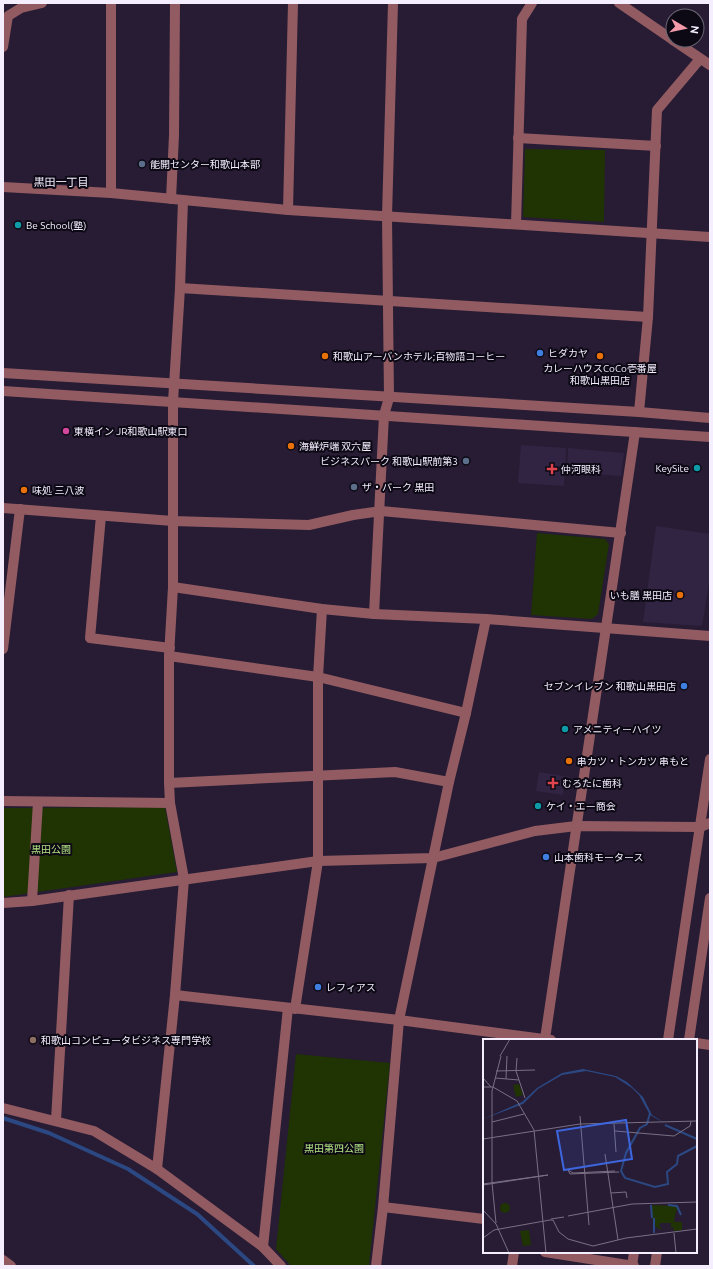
<svg xmlns="http://www.w3.org/2000/svg" width="713" height="1269" viewBox="0 0 713 1269" font-family="Ubuntu,'Noto Sans JP',sans-serif">
	<style>
		.built { fill: #312442 }
		.green { fill: #1f3303 }
		.lines { fill: none; stroke-linecap: round; stroke-linejoin: round }
		.stream { stroke: #2c4882; stroke-width: 4 }
		.minor { stroke: #925b62; stroke-width: 10 }
		.tertiary { stroke: #925b62; stroke-width: 10 }
		.service-dot { fill: #5c6f8a; stroke: #0d0914; stroke-width: 1.5 }
		.culture-dot { fill: #0f9aa8; stroke: #0d0914; stroke-width: 1.5 }
		.shop-dot { fill: #3f7fe0; stroke: #0d0914; stroke-width: 1.5 }
		.food-dot { fill: #e8710a; stroke: #0d0914; stroke-width: 1.5 }
		.hotel-dot { fill: #d1479c; stroke: #0d0914; stroke-width: 1.5 }
		.health-dot { fill: #e0444e; stroke: #0d0914; stroke-width: 1.5 }
		.education-dot { fill: #8d6e63; stroke: #0d0914; stroke-width: 1.5 }
		.labels { text-anchor: middle; dominant-baseline: central; stroke-width: 4; stroke-linejoin: round; paint-order: stroke }
		.poi-label { font-size: 10px; fill: #f4eeff; stroke: #0d0914; text-anchor: start }
		.park-label { font-size: 10px; fill: #b2e282; stroke: #0d0914 }
		.neighbourhood-label { font-size: 11px; fill: #f4eeff; stroke: #0d0914 }
		.inset-river { fill: none; stroke: #2c4882; stroke-width: 2 }
		.inset-road { fill: none; stroke: #797085; stroke-width: 1 }
		.view { fill: #3d66de; fill-opacity: 0.15; stroke: #3d66de; stroke-width: 2 }
		.inset-edge { fill: none; stroke: #f4eeff; stroke-width: 2 }
	</style>
	<rect width="100%" height="100%" fill="#271c34"/>
	<g class="built">
		<polygon points="521,445 566,448 564,486 518,483"/>
		<polygon points="568,448 624,453 621,476 567,472"/>
		<polygon points="656,526 710,534 710,576 702,626 643,622"/>
		<polygon points="539,772 570,777 568,789 564,788 563,795 536,791"/>
	</g>
	<g class="green">
		<polygon points="525,149 605,150 604,222 523,217"/>
		<polygon points="537,533 605,539 609,544 598,614 592,619 531,615"/>
		<polygon points="165,807 177,872 3,897 3,808"/>
		<polygon points="296,1054 390,1063 369,1266 291,1266 276,1249"/>
	</g>
	<g class="lines">
		<polyline class="stream" points="3,1118 49,1133 128,1169 197,1214 254,1266"/>
		<g class="minor">
			<polyline points="619,3 673,40"/>
			<polyline points="673,40 710,65"/>
			<polyline points="3,47 8,16 21,8 42,3"/>
			<polyline points="518,138 656,146"/>
			<polyline points="3,187 111,193 288,210 710,237"/>
			<polyline points="111,193 111,3"/>
			<polyline points="171,199 174,135 175,3"/>
			<polyline points="288,210 293,3"/>
			<polyline points="516,224 522,19 532,3"/>
			<polyline points="180,288 648,317"/>
			<polyline points="639,412 648,317 657,110 700,59"/>
			<polyline points="3,508 173,521 309,525 353,515 381,511 621,533"/>
			<polyline points="101,516 90,638 170,648"/>
			<polyline points="173,587 322,609 374,614 486,619 710,636"/>
			<polyline points="374,614 384,415 389,398 387,216 393,3"/>
			<polyline points="3,649 20,509"/>
			<polyline points="169,656 318,677 466,713"/>
			<polyline points="169,783 395,772 449,782"/>
			<polyline points="32,901 38,802"/>
			<polyline points="3,903 32,901 318,861 433,858 535,831 576,826 700,827 710,823"/>
			<polyline points="295,1009 318,861 318,677 322,609"/>
			<polyline points="545,1039 635,432"/>
			<polyline points="696,1043 710,1045"/>
			<polyline points="3,1108 94,1131 157,1169 263,1247 281,1266"/>
			<polyline points="56,1120 69,895"/>
			<polyline points="157,1169 175,995 184,879 170,803 169,783 169,656 173,587 173,402 180,288 183,200"/>
			<polyline points="383,1207 484,1219"/>
			<polyline points="263,1247 288,1008"/>
			<polyline points="545,1252 634,1266"/>
			<polyline points="3,1260 11,1266"/>
			<polyline points="376,1266 383,1207 399,1020 449,782 466,713 486,619"/>
		</g>
		<g class="tertiary">
			<polyline points="3,373 639,412 710,418"/>
			<polyline points="3,391 710,437"/>
			<polyline points="3,801 170,803"/>
			<polyline points="175,995 399,1020 551,1040"/>
			<polyline points="668,1040 710,759"/>
			<polyline points="689,1040 710,898"/>
			<polyline points="512,1266 514,1252"/>
			<polyline points="632,1266 634,1252"/>
			<polyline points="655,1266 657,1252"/>
		</g>
	</g>
	<g class="service-dot">
		<circle cx="142" cy="164" r="4"/>
		<circle cx="466" cy="461" r="4"/>
		<circle cx="354" cy="487" r="4"/>
	</g>
	<g class="culture-dot">
		<circle cx="18" cy="225" r="4"/>
		<circle cx="697" cy="468" r="4"/>
		<circle cx="565" cy="729" r="4"/>
		<circle cx="538" cy="806" r="4"/>
	</g>
	<g class="shop-dot">
		<circle cx="540" cy="353" r="4"/>
		<circle cx="684" cy="686" r="4"/>
		<circle cx="546" cy="857" r="4"/>
		<circle cx="318" cy="987" r="4"/>
	</g>
	<g class="food-dot">
		<circle cx="325" cy="356" r="4"/>
		<circle cx="600" cy="356" r="4"/>
		<circle cx="291" cy="446" r="4"/>
		<circle cx="24" cy="490" r="4"/>
		<circle cx="680" cy="595" r="4"/>
		<circle cx="569" cy="761" r="4"/>
	</g>
	<circle class="hotel-dot" cx="66" cy="431" r="4"/>
	<g class="health-dot">
		<path d="M550 463h4v4h4v4h-4v4h-4v-4h-4v-4h4z"/>
		<path d="M551 777h4v4h4v4h-4v4h-4v-4h-4v-4h4z"/>
	</g>
	<circle class="education-dot" cx="33" cy="1040" r="4"/>
	<g class="labels">
		<g class="poi-label">
			<text x="150" y="164">能開センター和歌山本部</text>
			<text x="26" y="225">Be School(塾)</text>
			<text x="548" y="353">ヒダカヤ</text>
			<text x="333" y="356">和歌山アーバンホテル;百物語コーヒー</text>
			<text x="600" y="368" text-anchor="middle">カレーハウスCoCo壱番屋<tspan x="600" dy="12">和歌山黒田店</tspan></text>
			<text x="74" y="431">東横イン JR和歌山駅東口</text>
			<text x="299" y="446">海鮮炉端 双六屋</text>
			<text x="458" y="461" text-anchor="end">ビジネスパーク 和歌山駅前第3</text>
			<text x="689" y="468" text-anchor="end">KeySite</text>
			<text x="561" y="469">仲河眼科</text>
			<text x="362" y="487">ザ・パーク 黒田</text>
			<text x="32" y="490">味処 三八波</text>
			<text x="672" y="595" text-anchor="end">いも膳 黒田店</text>
			<text x="676" y="686" text-anchor="end">セブンイレブン 和歌山黒田店</text>
			<text x="573" y="729">アメニティーハイツ</text>
			<text x="577" y="761">串カツ・トンカツ 串もと</text>
			<text x="562" y="783">むろたに歯科</text>
			<text x="546" y="806">ケイ・エー商会</text>
			<text x="554" y="857">山本歯科モータース</text>
			<text x="326" y="987">レフィアス</text>
			<text x="41" y="1040">和歌山コンピュータビジネス専門学校</text>
		</g>
		<g class="park-label">
			<text x="51" y="849">黒田公園</text>
			<text x="334" y="1148">黒田第四公園</text>
		</g>
		<g class="neighbourhood-label">
			<text x="61" y="182">黒田一丁目</text>
		</g>
	</g>
	<g transform="translate(483 1039)">
		<rect width="214" height="214" fill="#271c34"/>
		<path d="M36,45L40,56L33,58L30,46ZM17 169a5 5 0 1 1 10 0a5 5 0 1 1-10 0ZM168,166L194,167L196,171L193,172L191,183H199V191L191,192L190,188L182,190L188,188V184H177L176,188L180,190H176L170,185ZM46,191L48,206L40,207L37,192Z" fill="#1f3303"/>
		<path d="M100,30L133,37L144,43L160,58L169,76L185,86L167,76L156,56L149,49L132,38L103,32L79,36L55,50L40,65L0,80L39,63L54,49L79,34Z" fill="#2c4882"/>
		<path class="inset-river" d="M167,74L164,85L157,89L143,114L138,132L142,139L172,148L185,145L184,133L194,125L195,117L214,107M182,86L214,100M168,166L169,179M185,166L194,167L198,176M171,179V194"/>
		<path class="inset-road" d="M17,17L27,0M34,19L33,32L42,59M13,32L52,31M0,39L8,48M12,39L36,41M23,40L24,17M0,48H10L34,62L51,91L63,214M97,77L106,186M9,83L41,75M131,85L133,113M132,92L191,97L207,87L208,82M0,100L97,85L214,82M122,115L135,201M132,132L90,134L85,131L87,135L136,133M0,145L65,136L0,146M128,154L143,153L144,159M0,171L13,185L26,214M85,177L149,165L214,163M68,180L81,178M13,184L9,144V52L18,17M191,194L193,214M0,199L11,191L67,181H70L76,193L85,200L110,207L143,199L214,190"/>
		<path class="view" d="M143,81L149,120L81,131L74,92Z"/>
		<rect width="214" height="214" class="inset-edge"/>
	</g>
	<rect width="713" height="1269" fill="none" stroke="#f4eeff" stroke-width="8"/>
	<g transform="translate(685 28) rotate(99)"><circle r="19" fill="#0d0914" stroke="#696572"/>
	<path d="M0-3L7 15L0 10L-7 15Z" fill="#f39aaa"/>
	<text y="-6" font-size="11" font-weight="bold" text-anchor="middle" fill="#f4eeff">N</text>
	</g>
</svg>
